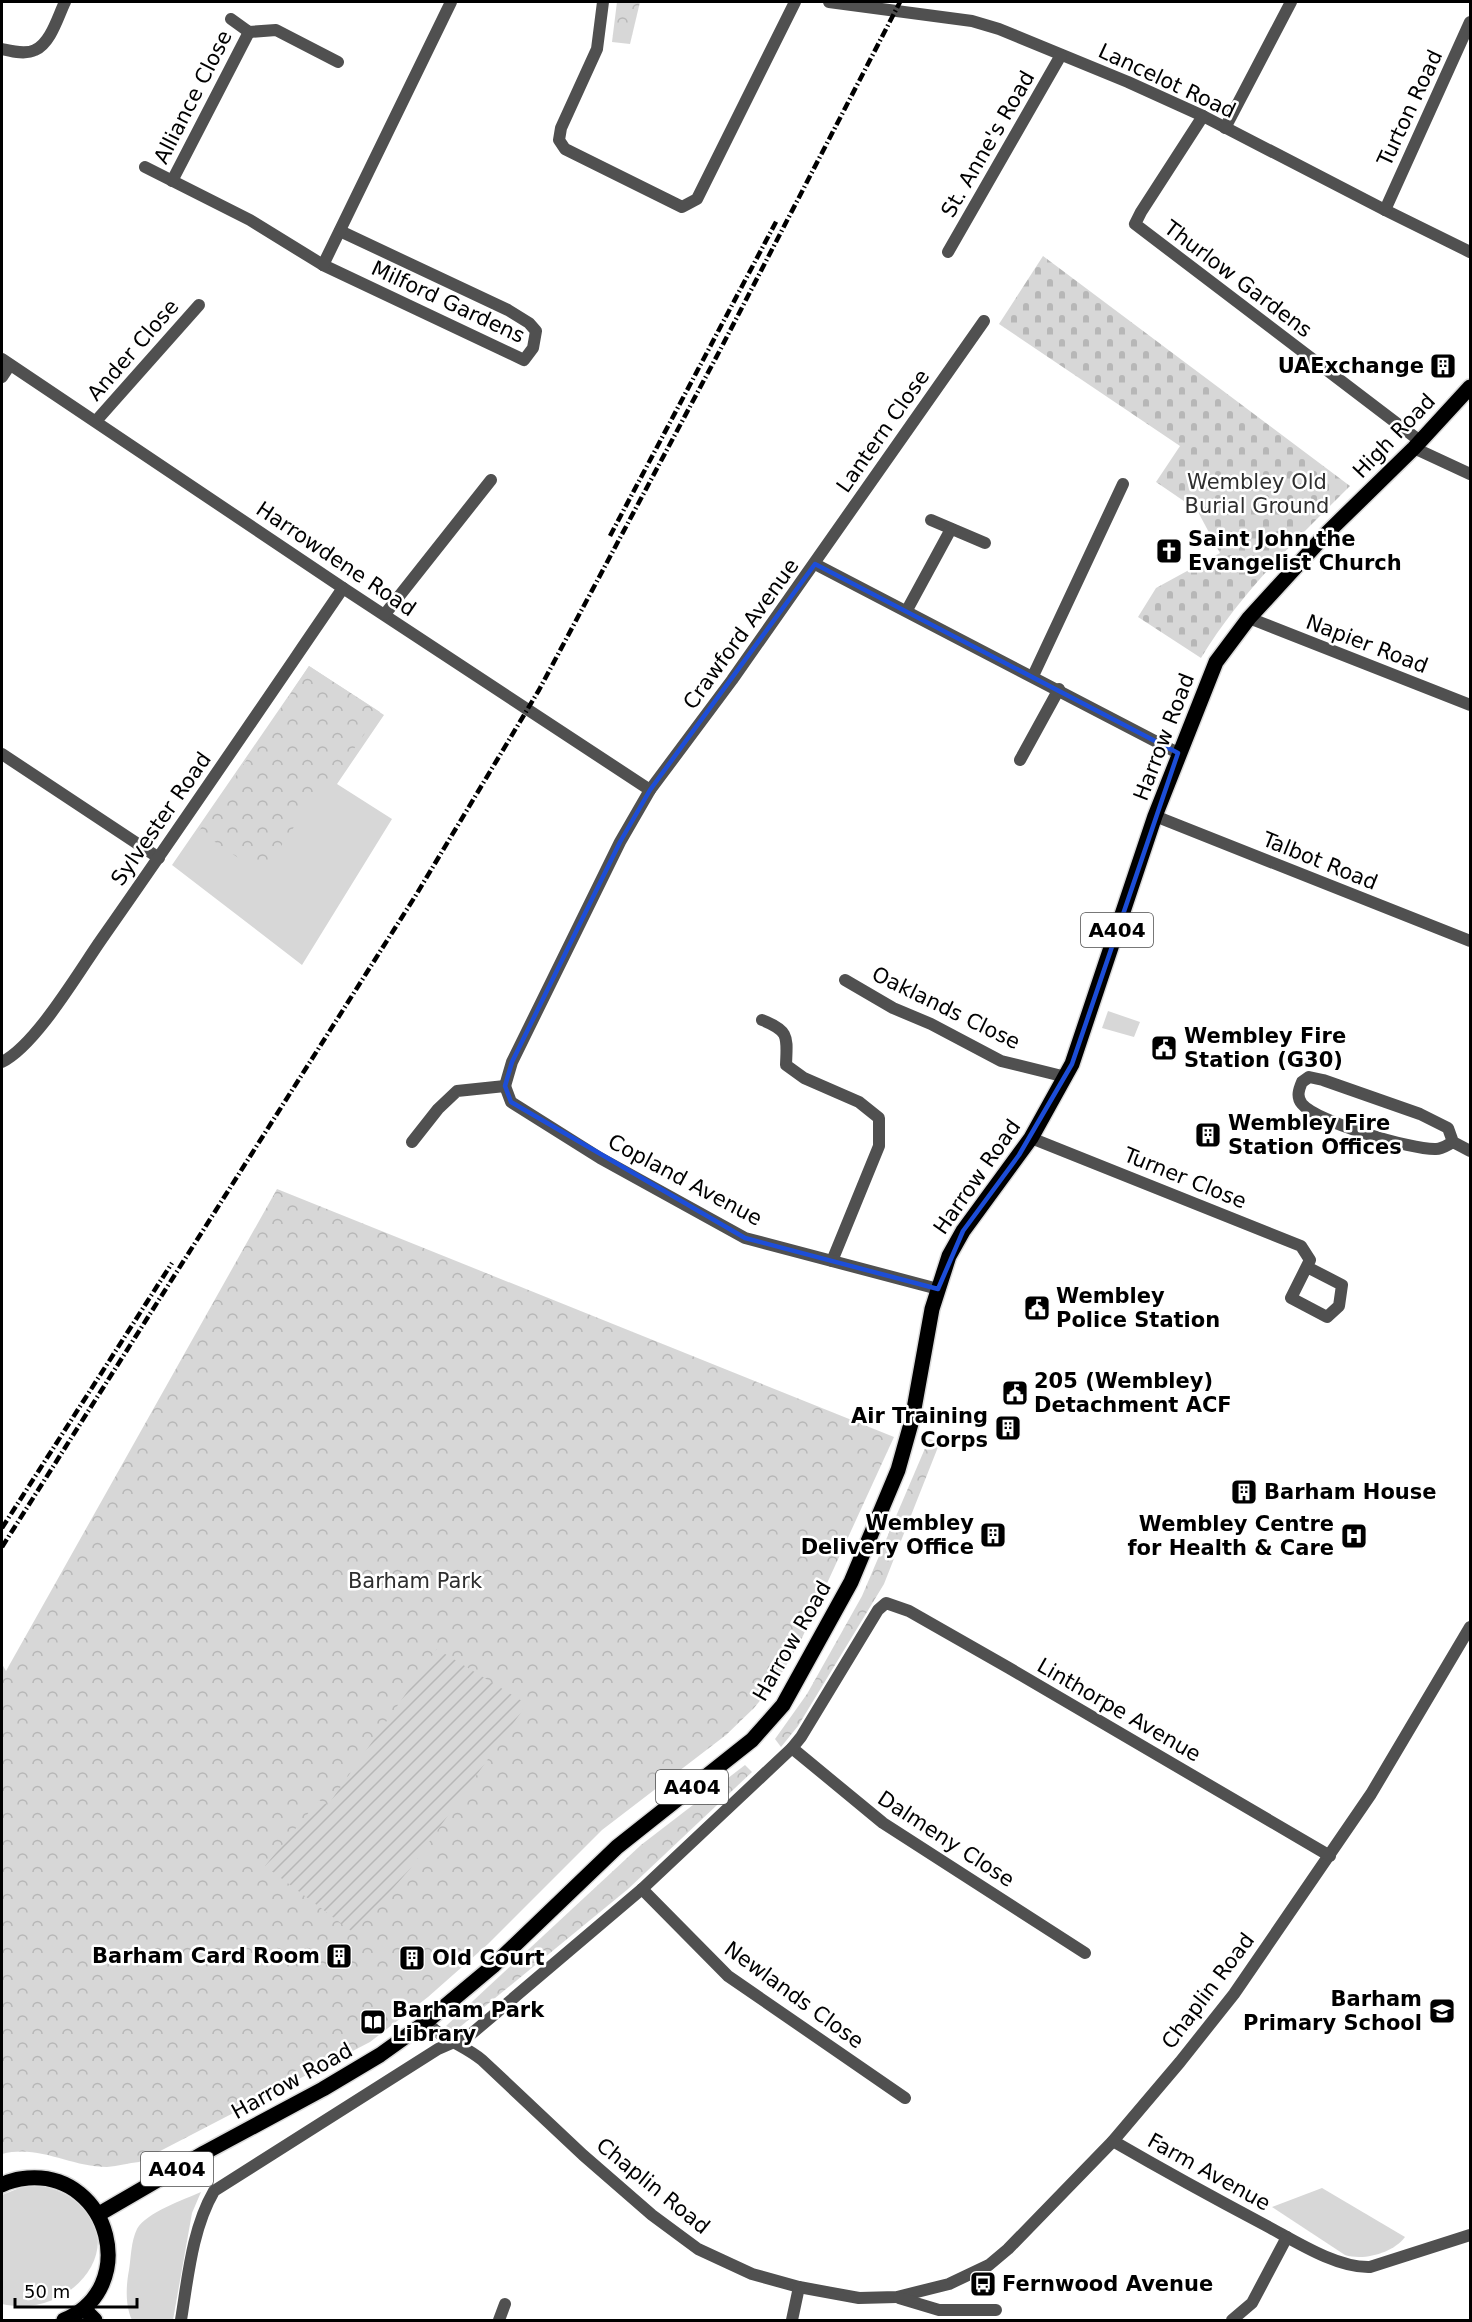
<svg xmlns="http://www.w3.org/2000/svg" width="1472" height="2322" viewBox="0 0 1472 2322" font-family="'DejaVu Sans',sans-serif">
	<style>
		.grass { fill: #d7d7d7 }
		.forest { fill: url(#forest-crowns) }
		.cemetery { fill: url(#cemetery-stones) }
		.garden { fill: url(#garden-furrows) }
		.lines { fill: none; stroke-linecap: round; stroke-linejoin: round }
		.primary-casing { stroke: #dbdbdb; stroke-width: 18 }
		.street { stroke: #505050; stroke-width: 12 }
		.primary { stroke: #000; stroke-width: 15 }
		.rail { stroke: #000; stroke-width: 4.5; stroke-dasharray: 9 3 1.5 3; stroke-linecap: butt }
		.marked { fill: none; stroke: #1d4ed8; stroke-width: 4.5; stroke-linejoin: round }
		.labels { text-anchor: middle; dominant-baseline: central; stroke-width: 5; stroke-linejoin: round; paint-order: stroke }
		.shield { fill: #fff; stroke: #4c4c4c; stroke-width: 1.5 }
		.shield-label { font-size: 20px; font-weight: bold; fill: #000 }
		.street-label { font-size: 21px; fill: #000; stroke: #fff }
		.poi-label { font-size: 21px; font-weight: bold; fill: #000; stroke: #fff; text-anchor: start }
		.park-label { font-size: 21px; fill: #2e2e2e; stroke: #fff }
	</style>
	<defs>
		<pattern id="forest-crowns" width="20" height="18" patternUnits="userSpaceOnUse" patternTransform="scale(1.5)"><rect width="20" height="18" fill="#d7d7d7"/><path d="M2 6a3 3 0 1 1 6 0M12 15a3 3 0 1 1 6 0" fill="none" stroke="#b7b7b7"/></pattern>
		<pattern id="cemetery-stones" width="16" height="16" patternUnits="userSpaceOnUse" patternTransform="scale(1.5)"><rect width="16" height="16" fill="#d7d7d7"/><path d="M2 7V4a2 2 0 0 1 4 0v3zM10 15v-3a2 2 0 0 1 4 0v3z" fill="#b7b7b7"/></pattern>
		<pattern id="garden-furrows" width="10" height="10" patternUnits="userSpaceOnUse" patternTransform="scale(1.5)"><rect width="10" height="10" fill="#d7d7d7"/><path d="M-1 1l2-2M0 10L10 0M9 11l2-2" fill="none" stroke="#b7b7b7"/></pattern>
	</defs>
	<rect width="100%" height="100%" fill="#fff"/>
	<g class="grass">
		<polygon points="309,666 384,715 337,784 392,819 302,965 172,865"/>
		<polygon points="1108,1011 1140,1022 1134,1037 1102,1028"/>
		<path d="M45,2186C147,2219 84,2322 2,2304V2195L22,2187Z"/>
		<path d="M1322,2188L1405,2237C1393,2253 1364,2261 1345,2255L1272,2207Z"/>
		<path d="M201,2192L192,2213L173,2320H132C125,2305 126,2286 129,2270C131,2257 131,2241 137,2229C147,2212 183,2200 201,2192Z"/>
	</g>
	<g class="forest">
		<polygon points="617,2 640,2 630,44 612,42"/>
		<polygon points="309,666 380,712 313,807 309,805 262,874 199,831"/>
		<path d="M277,1189L894,1437L802,1638L780,1676L754,1708L726,1735L602,1830L488,1944L428,1997L370,2042L139,2162C129,2163 118,2166 107,2167C70,2167 39,2144 2,2154V1664L6,1671Z"/>
		<polygon points="929,1439 940,1442 884,1584 798,1726 781,1747 775,1739 807,1694 862,1596"/>
		<polygon points="745,1765 752,1772 628,1889 455,2031 446,2026 641,1845"/>
	</g>
	<path class="cemetery" d="M1043,256L1350,486C1296,540 1241,592 1201,658L1138,617L1156,588L1220,553L1197,510L1156,482L1180,446L999,324Z"/>
	<polygon class="garden" points="437,1649 527,1704 410,1869 354,1933 265,1866 319,1800 328,1805"/>
	<g class="lines">
		<defs>
			<g id="primary">
				<path d="M2,2185C10,2180 19,2179 28,2178C111,2172 140,2289 64,2320"/>
				<polyline points="99,2214 204,2153 323,2089 380,2055 426,2022 493,1966 617,1847 752,1740 783,1705 851,1582 898,1470 912,1420 932,1309 949,1256 963,1231 1031,1138 1072,1064 1155,816 1216,662 1249,618 1326,534 1414,448 1470,387"/>
				<polyline points="84,2309 95,2320"/>
			</g>
		</defs>
		<use href="#primary" class="primary-casing"/>
		<g class="street">
			<polyline points="603,2 597,49 561,128 559,140 565,149 682,207 697,199 795,2"/>
			<polyline points="829,2 972,21 999,29 1128,82 1203,116 1385,210 1470,252"/>
			<polyline points="231,19 249,32 276,30 338,62"/>
			<path d="M2,49C11,51 25,55 35,50C51,43 58,16 65,2"/>
			<polyline points="1203,116 1141,212 1135,224 1420,441"/>
			<polyline points="1225,128 1291,2"/>
			<polyline points="145,167 250,220 323,265 524,360 533,348 536,331 529,323 508,310 340,231"/>
			<polyline points="172,181 249,32"/>
			<polyline points="1385,210 1470,22"/>
			<polyline points="948,252 1061,55"/>
			<polyline points="323,265 451,2"/>
			<polyline points="2,359 343,588 650,790"/>
			<polyline points="2,377 10,365"/>
			<polyline points="96,421 199,305"/>
			<polyline points="1414,448 1470,474"/>
			<polyline points="931,520 985,543"/>
			<polyline points="815,564 1178,753"/>
			<polyline points="907,610 951,529"/>
			<polyline points="385,614 491,480"/>
			<polyline points="1249,618 1470,705"/>
			<polyline points="1033,676 1123,484"/>
			<polyline points="2,754 159,858"/>
			<polyline points="1020,760 1059,689"/>
			<polyline points="1155,816 1470,941"/>
			<polyline points="845,980 893,1008 931,1024 1001,1061 1066,1077"/>
			<path d="M762,1020C790,1031 787,1037 786,1065L804,1078L859,1102L879,1118V1146L832,1261"/>
			<path d="M2,1062C36,1045 78,973 101,940C183,823 263,705 343,588"/>
			<polyline points="505,1086 512,1062 620,842 650,790 732,680 984,321"/>
			<polyline points="505,1086 511,1102 600,1158 745,1238 938,1289"/>
			<polyline points="1031,1138 1301,1246 1310,1260 1291,1298 1327,1317 1339,1306 1342,1285 1307,1267"/>
			<polyline points="412,1142 438,1109 457,1091 505,1086"/>
			<path d="M1453,1142C1447,1145 1442,1149 1436,1149C1412,1150 1317,1122 1302,1104C1296,1097 1299,1089 1302,1082L1309,1077L1323,1080L1420,1114L1448,1128L1453,1142L1470,1151"/>
			<polyline points="792,1748 883,1823 1085,1953"/>
			<polyline points="642,1889 728,1976 905,2098"/>
			<path d="M426,2022C443,2040 464,2045 482,2060L583,2155L652,2215L698,2249L752,2274L799,2287L859,2298L897,2297L949,2284L989,2265L1008,2249L1113,2141L1180,2062L1234,1994L1371,1794L1470,1627"/>
			<path d="M1113,2141C1163,2170 1214,2198 1265,2225C1295,2241 1336,2268 1370,2267L1470,2235"/>
			<polyline points="899,2298 939,2310 996,2310"/>
			<path d="M181,2320C188,2277 192,2229 214,2191L438,2049L470,2035L642,1889L792,1748L801,1737L878,1610L886,1603L909,1611L1009,1668L1330,1856"/>
			<polyline points="499,2320 505,2304"/>
			<polyline points="792,2320 799,2287"/>
			<polyline points="1232,2320 1252,2303 1287,2237"/>
		</g>
		<use href="#primary" class="primary"/>
		<g class="rail">
			<polyline points="610,536 777,220"/>
			<polyline points="2,1528 172,1263"/>
			<polyline points="2,1547 416,895 539,690 719,352 900,2"/>
		</g>
	</g>
	<path class="marked" d="M815,564L1178,753L1072,1064L1019,1155L963,1231L938,1289L745,1238L511,1102L505,1086L512,1062L620,842L650,790Z"/>
	<defs>
		<symbol id="building-square" viewBox="-11 -11 22 22"><rect x="-9" y="-9" width="18" height="18" rx="4" fill="#000" stroke="#fff"/><path d="M-4-6H4V6H1V3H-1V6H-4ZM-2.5-4.3h1.7v1.8h-1.7ZM.8-4.3h1.7v1.8H.8ZM-2.5-1h1.7V.8h-1.7ZM.8-1h1.7V.8H.8Z" fill="#fff"/></symbol>
		<symbol id="church-square" viewBox="-11 -11 22 22"><rect x="-9" y="-9" width="18" height="18" rx="4" fill="#000" stroke="#fff"/><path d="M-1.2-6h2.4v3.5h3.3v2.4h-3.3V6h-2.4V-.1h-3.3v-2.4h3.3Z" fill="#fff"/></symbol>
		<symbol id="civic-square" viewBox="-11 -11 22 22"><rect x="-9" y="-9" width="18" height="18" rx="4" fill="#000" stroke="#fff"/><path d="M-.6-6.5H3V-4.5H.6V-3L4-1V1h2V6H-6V1h2V-1L-.6-3ZM-1.2 2.5V6h2.4V2.5Z" fill="#fff"/></symbol>
		<symbol id="hospital-square" viewBox="-11 -11 22 22"><rect x="-9" y="-9" width="18" height="18" rx="4" fill="#000" stroke="#fff"/><path d="M-5-5h3v3.5h4V-5h3V5h-3V1.5h-4V5h-3Z" fill="#fff"/></symbol>
		<symbol id="school-square" viewBox="-11 -11 22 22"><rect x="-9" y="-9" width="18" height="18" rx="4" fill="#000" stroke="#fff"/><path d="M0-5L7-2L0 1L-7-2ZM-4 1L0 2.5L4 1V4Q0 6-4 4Z" fill="#fff"/></symbol>
		<symbol id="library-square" viewBox="-11 -11 22 22"><rect x="-9" y="-9" width="18" height="18" rx="4" fill="#000" stroke="#fff"/><path d="M-6-4Q-3-5.5-.7-3.5V5Q-3 3-6 4ZM6-4Q3-5.5 .7-3.5V5Q3 3 6 4Z" fill="#fff"/></symbol>
		<symbol id="bus-square" viewBox="-11 -11 22 22"><rect x="-9" y="-9" width="18" height="18" rx="4" fill="#000" stroke="#fff"/><path d="M-5-6H5V4H4V6H2V4H-2V6H-4V4H-5ZM-3.5-4V0h7V-4ZM-3.5 1.2v1.5H-2V1.2ZM2 1.2v1.5H3.5V1.2Z" fill="#fff"/></symbol>
	</defs>
	<g fill-rule="evenodd">
		<use href="#building-square" x="1428" y="351" width="30" height="30"/>
		<use href="#church-square" x="1154" y="536" width="30" height="30"/>
		<use href="#civic-square" x="1149" y="1033" width="30" height="30"/>
		<use href="#building-square" x="1193" y="1120" width="30" height="30"/>
		<use href="#civic-square" x="1022" y="1293" width="30" height="30"/>
		<use href="#civic-square" x="1000" y="1378" width="30" height="30"/>
		<use href="#building-square" x="993" y="1413" width="30" height="30"/>
		<use href="#building-square" x="1229" y="1477" width="30" height="30"/>
		<use href="#building-square" x="978" y="1520" width="30" height="30"/>
		<use href="#hospital-square" x="1339" y="1521" width="30" height="30"/>
		<use href="#building-square" x="324" y="1941" width="30" height="30"/>
		<use href="#building-square" x="397" y="1943" width="30" height="30"/>
		<use href="#school-square" x="1427" y="1996" width="30" height="30"/>
		<use href="#library-square" x="358" y="2007" width="30" height="30"/>
		<use href="#bus-square" x="968" y="2269" width="30" height="30"/>
	</g>
	<g class="labels">
		<g class="shield">
			<rect x="1081" y="913" width="72" height="34" rx="4.5"/>
			<rect x="656" y="1770" width="72" height="34" rx="4.5"/>
			<rect x="141" y="2152" width="72" height="34" rx="4.5"/>
		</g>
		<g class="shield-label">
			<text x="1117" y="930">A404</text>
			<text x="692" y="1787">A404</text>
			<text x="177" y="2169">A404</text>
		</g>
		<g class="street-label">
			<text transform="translate(1167 81) rotate(25)">Lancelot Road</text>
			<text transform="translate(193 97) rotate(-63)">Alliance Close</text>
			<text transform="translate(1410 108) rotate(-65)">Turton Road</text>
			<text transform="translate(988 144) rotate(-60)">St. Anne's Road</text>
			<text transform="translate(1238 279) rotate(37)">Thurlow Gardens</text>
			<text transform="translate(448 302) rotate(25)">Milford Gardens</text>
			<text transform="translate(133 350) rotate(-49)">Ander Close</text>
			<text transform="translate(883 431) rotate(-55)">Lantern Close</text>
			<text transform="translate(1394 436) rotate(-46)">High Road</text>
			<text transform="translate(336 559) rotate(34)">Harrowdene Road</text>
			<text transform="translate(741 634) rotate(-54)">Crawford Avenue</text>
			<text transform="translate(1367 644) rotate(21)">Napier Road</text>
			<text transform="translate(1164 737) rotate(-69)">Harrow Road</text>
			<text transform="translate(161 819) rotate(-55)">Sylvester Road</text>
			<text transform="translate(1320 861) rotate(22)">Talbot Road</text>
			<text transform="translate(946 1008) rotate(26)">Oaklands Close</text>
			<text transform="translate(977 1177) rotate(-55)">Harrow Road</text>
			<text transform="translate(1185 1178) rotate(22)">Turner Close</text>
			<text transform="translate(685 1180) rotate(28)">Copland Avenue</text>
			<text transform="translate(792 1641) rotate(-60)">Harrow Road</text>
			<text transform="translate(1119 1710) rotate(30)">Linthorpe Avenue</text>
			<text transform="translate(946 1839) rotate(33)">Dalmeny Close</text>
			<text transform="translate(1208 1991) rotate(-53)">Chaplin Road</text>
			<text transform="translate(794 1995) rotate(36)">Newlands Close</text>
			<text transform="translate(292 2081) rotate(-29)">Harrow Road</text>
			<text transform="translate(1209 2172) rotate(29)">Farm Avenue</text>
			<text transform="translate(653 2186) rotate(39)">Chaplin Road</text>
		</g>
		<g class="poi-label">
			<text x="1424" y="366" text-anchor="end">UAExchange</text>
			<text x="1188" y="539">Saint John the<tspan x="1188" dy="24">Evangelist Church</tspan></text>
			<text x="1184" y="1036">Wembley Fire<tspan x="1184" dy="24">Station (G30)</tspan></text>
			<text x="1228" y="1123">Wembley Fire<tspan x="1228" dy="24">Station Offices</tspan></text>
			<text x="1056" y="1296">Wembley<tspan x="1056" dy="24">Police Station</tspan></text>
			<text x="1034" y="1381">205 (Wembley)<tspan x="1034" dy="24">Detachment ACF</tspan></text>
			<text x="988" y="1416" text-anchor="end">Air Training<tspan x="988" dy="24">Corps</tspan></text>
			<text x="1264" y="1492">Barham House</text>
			<text x="974" y="1523" text-anchor="end">Wembley<tspan x="974" dy="24">Delivery Office</tspan></text>
			<text x="1334" y="1524" text-anchor="end">Wembley Centre<tspan x="1334" dy="24">for Health &amp; Care</tspan></text>
			<text x="320" y="1956" text-anchor="end">Barham Card Room</text>
			<text x="432" y="1958">Old Court</text>
			<text x="1422" y="1999" text-anchor="end">Barham<tspan x="1422" dy="24">Primary School</tspan></text>
			<text x="392" y="2010">Barham Park<tspan x="392" dy="24">Library</tspan></text>
			<text x="1002" y="2284">Fernwood Avenue</text>
		</g>
		<g class="park-label">
			<text x="1257" y="482">Wembley Old<tspan x="1257" dy="24">Burial Ground</tspan></text>
			<text x="415" y="1581">Barham Park</text>
		</g>
	</g>
	<rect width="1472" height="2322" fill="none" stroke="#000000" stroke-width="6"/>
	<path d="M15 2298v9h122v-9" fill="none" stroke="#000000" stroke-width="3"/>
	<text x="24" y="2298" font-size="18" fill="#000000" stroke="#ffffff" stroke-width="4.5" paint-order="stroke">50 m</text>
</svg>
